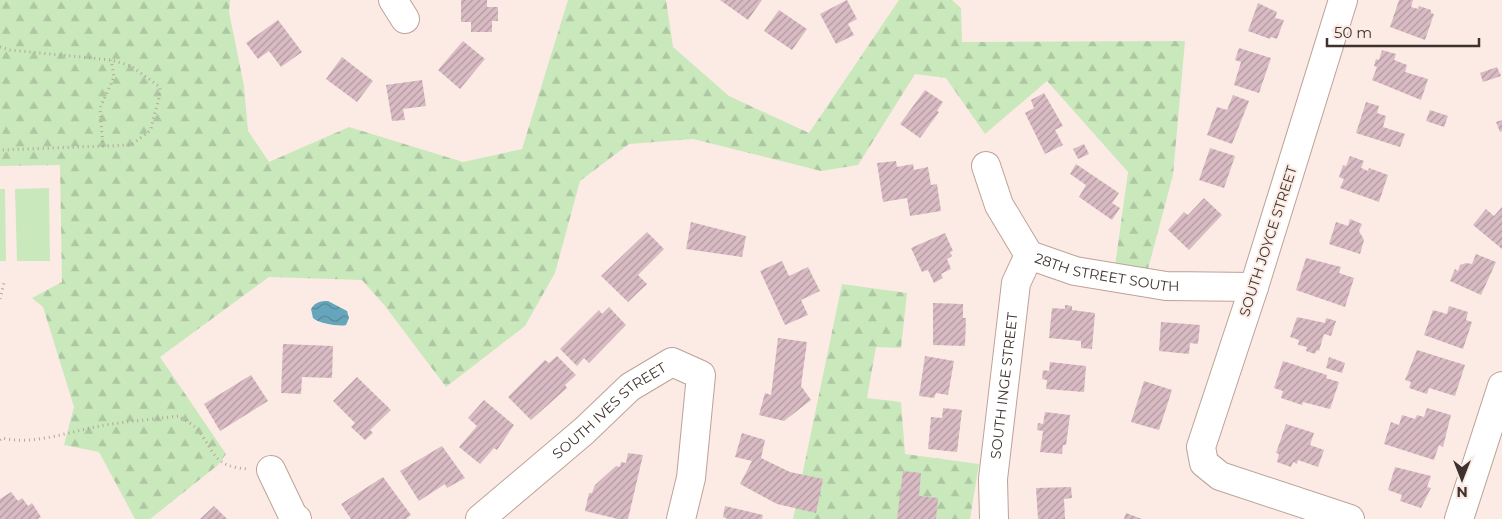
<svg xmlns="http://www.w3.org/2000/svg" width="1502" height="519" viewBox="0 0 1502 519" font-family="Montserrat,sans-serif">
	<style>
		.forest { fill: url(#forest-firs) }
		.garden { fill: #c9e8bc }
		.water { fill: url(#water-waves) }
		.building { fill: url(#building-hatch) }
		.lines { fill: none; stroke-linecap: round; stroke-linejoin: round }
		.minor-casing { stroke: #bda298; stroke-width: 30 }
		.path { stroke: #b4a59f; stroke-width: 3; stroke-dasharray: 1 4; stroke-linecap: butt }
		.minor { stroke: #fff; stroke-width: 28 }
		.labels { text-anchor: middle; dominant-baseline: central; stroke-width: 4; stroke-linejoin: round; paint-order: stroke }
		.street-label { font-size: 14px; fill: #3d322d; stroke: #fcebe4 }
	</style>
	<defs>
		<pattern id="forest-firs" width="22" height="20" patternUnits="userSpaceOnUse" patternTransform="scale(1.25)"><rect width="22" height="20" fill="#c9e8bc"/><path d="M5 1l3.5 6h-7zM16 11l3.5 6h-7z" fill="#aec7a2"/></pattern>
		<pattern id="water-waves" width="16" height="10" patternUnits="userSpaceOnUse" patternTransform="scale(1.25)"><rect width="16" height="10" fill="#66a6bd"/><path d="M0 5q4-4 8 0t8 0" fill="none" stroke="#55889a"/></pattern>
		<pattern id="building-hatch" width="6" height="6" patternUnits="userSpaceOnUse" patternTransform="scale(1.25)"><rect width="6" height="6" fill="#d9bbc4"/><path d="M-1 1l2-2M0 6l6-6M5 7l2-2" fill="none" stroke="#b199a0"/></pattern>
	</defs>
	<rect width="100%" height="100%" fill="#fcebe4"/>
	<g class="forest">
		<polygon points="0,0 230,0 229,12 244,86 248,131 269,162 349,127 463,162 522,149 568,0 666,0 673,47 729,96 809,133 899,0 952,0 961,8 962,42 1185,41 1173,175 1148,269 1115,266 1128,172 1047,81 985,134 946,78 915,74 858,165 821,171 693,139 629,144 580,181 555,273 525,326 446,387 385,306 362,280 269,277 160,357 226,454 218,465 150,519 135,519 99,452 64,445 74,407 43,307 32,298 62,282 60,165 0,166"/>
		<polygon points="842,284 907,293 901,348 876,347 867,398 901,402 905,454 979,464 970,519 793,519"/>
	</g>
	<g class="garden">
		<polygon points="49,188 50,261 17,261 15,189"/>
		<polygon points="0,189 5,189 6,261 0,261"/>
	</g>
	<path class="water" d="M328,301L347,311L349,318L346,325C339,327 318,323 313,318L311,309C315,302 320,301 328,301Z"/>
	<g class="building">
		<polygon points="461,0 487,0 487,7 498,7 498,21 492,21 492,32 471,32 471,22 461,22"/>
		<polygon points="720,0 762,0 748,20"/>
		<polygon points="847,0 857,19 848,24 854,35 836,44 820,14"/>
		<polygon points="1399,0 1413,0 1411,7 1418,9 1419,6 1431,10 1431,13 1434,14 1425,40 1390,27"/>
		<polygon points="1258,3 1277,12 1275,18 1284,20 1277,39 1271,37 1270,39 1248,31"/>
		<polygon points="779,10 807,29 792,50 764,31"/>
		<polygon points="278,20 302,52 281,67 269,51 258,59 246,43"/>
		<polygon points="463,41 485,59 460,89 438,70"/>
		<polygon points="1239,48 1271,58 1259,93 1234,85 1241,62 1235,60"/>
		<polygon points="1382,50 1396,54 1394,60 1407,65 1405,72 1428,79 1421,100 1372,80 1377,67 1374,66 1376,59 1379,60"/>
		<polygon points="342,57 373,81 357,102 326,79"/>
		<polygon points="1497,67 1501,76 1483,82 1480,73"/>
		<polygon points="422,80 426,106 403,109 405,120 392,121 386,85"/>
		<polygon points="925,90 943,102 937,111 939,112 920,138 900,124"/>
		<polygon points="1044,93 1063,126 1055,130 1063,145 1045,154 1025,113 1034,108 1031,100"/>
		<polygon points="1233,95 1249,101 1232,144 1207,135 1217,107 1227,110"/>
		<polygon points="1366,102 1379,106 1377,113 1386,116 1383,127 1405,134 1400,147 1356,133"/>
		<polygon points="1430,110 1448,116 1444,127 1426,121"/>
		<polygon points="1502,120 1502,131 1500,132 1496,122"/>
		<polygon points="1084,144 1089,154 1078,159 1073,149"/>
		<polygon points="1210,148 1235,156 1224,188 1199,180"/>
		<polygon points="1350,156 1364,161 1361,168 1368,171 1369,168 1388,175 1379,202 1340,188 1344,179 1339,177 1343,165 1346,166"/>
		<polygon points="896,161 897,167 913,164 914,170 928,167 931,185 937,184 941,211 910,216 907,198 883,202 877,163"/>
		<polygon points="1076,164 1119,193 1112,203 1120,208 1112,220 1079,197 1086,185 1070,174"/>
		<polygon points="1204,198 1222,215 1189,250 1168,230 1184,212 1188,215"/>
		<polygon points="1502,207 1502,249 1473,225 1486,209 1494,216"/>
		<polygon points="1350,219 1362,224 1359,231 1364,240 1360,254 1329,244 1336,222 1348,226"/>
		<polygon points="691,222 746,236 742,257 686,249"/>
		<polygon points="647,232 664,249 638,275 647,284 628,302 601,276"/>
		<polygon points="945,233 953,251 950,252 952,256 947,259 951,269 941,274 943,278 934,283 928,270 922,272 911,248"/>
		<polygon points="1476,254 1496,262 1481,295 1450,281 1455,269 1458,271 1460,265 1466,263 1472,264"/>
		<polygon points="1306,258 1341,267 1339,273 1354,278 1345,307 1296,290"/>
		<polygon points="782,261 789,276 808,267 820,291 801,300 808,315 785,325 760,271"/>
		<polygon points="933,303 963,304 963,318 966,318 965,346 933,345"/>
		<polygon points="1065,305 1072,306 1072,310 1095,313 1092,349 1081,348 1081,341 1049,338 1052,308 1065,309"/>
		<polygon points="1449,306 1468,312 1466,320 1472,322 1463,349 1424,335 1433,310 1447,314"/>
		<polygon points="609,307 626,325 589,363 584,358 577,366 560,349 599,310 602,314"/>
		<polygon points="1297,317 1325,323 1326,318 1336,321 1331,336 1324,334 1319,351 1317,350 1315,354 1306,351 1307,347 1298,345 1299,340 1290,337"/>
		<polygon points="1161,322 1200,325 1198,344 1190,343 1189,354 1159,351"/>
		<polygon points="778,338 807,342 801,386 811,400 784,421 759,415 765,393 771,395"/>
		<polygon points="283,344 333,346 332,378 302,377 301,394 281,393"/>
		<polygon points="1417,350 1465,365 1455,396 1429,388 1427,394 1409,388 1411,382 1405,380"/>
		<polygon points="557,356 576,375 565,385 567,388 531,420 508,397 545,360 549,363"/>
		<polygon points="925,356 954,361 948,395 936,393 934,398 919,396"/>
		<polygon points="1329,357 1345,363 1342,373 1326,368"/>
		<polygon points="1283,361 1327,375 1326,378 1339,382 1330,409 1303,402 1302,405 1281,398 1283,391 1274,388"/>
		<polygon points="1050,362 1086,366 1084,392 1046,389 1047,380 1042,379 1043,370 1049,371"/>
		<polygon points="251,375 268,401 220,431 204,404"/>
		<polygon points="357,377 391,410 370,430 373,433 365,440 351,427 355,423 333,401"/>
		<polygon points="1144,381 1172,390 1159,430 1131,422"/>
		<polygon points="484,400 514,425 497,450 494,448 480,464 459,447 477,426 468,418"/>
		<polygon points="943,408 962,410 957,452 928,449 931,417 942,418"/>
		<polygon points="1427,408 1451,415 1443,447 1439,445 1434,460 1384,444 1391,422 1399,425 1402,415 1415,419 1417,415 1424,417"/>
		<polygon points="1045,412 1070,415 1066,445 1063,445 1062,454 1040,452 1043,431 1037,430 1038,423 1043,424"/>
		<polygon points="1286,424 1314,433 1310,445 1324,450 1318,467 1298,460 1297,464 1293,462 1291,467 1277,462 1279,454 1276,453"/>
		<polygon points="742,433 765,440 761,458 790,472 823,479 816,513 777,504 740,484 752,461 735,457"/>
		<polygon points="442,446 465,478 447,488 445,484 419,501 400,471"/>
		<polygon points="628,453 643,455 628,519 618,519 585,511 589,493 592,493 595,485 616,466 620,467 621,462 626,463"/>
		<polygon points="1395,467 1431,476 1427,487 1431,488 1421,508 1400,501 1402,495 1388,490"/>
		<polygon points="903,471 921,473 919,496 938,498 936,519 897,519"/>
		<polygon points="383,477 411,515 406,519 351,519 341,504"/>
		<polygon points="1071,487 1072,498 1064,499 1065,519 1038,519 1036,488"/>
		<polygon points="11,492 18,501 22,498 28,506 32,503 41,517 38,519 0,519 0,499"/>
		<polygon points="214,506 227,519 200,519"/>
		<polygon points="725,506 763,515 762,519 728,519 723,517"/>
		<polygon points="1126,513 1142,519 1124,519"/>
	</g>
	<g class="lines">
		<defs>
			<g id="minor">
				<polyline points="393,0 405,19"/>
				<polyline points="1343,0 1254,287 1201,447 1204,463 1220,476 1350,519"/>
				<path id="s1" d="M986,166L999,205L1029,255L1075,271L1166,286L1254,287"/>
				<polyline points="271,470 293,516 297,519"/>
				<path id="s2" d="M480,519L584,431L630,387L672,362L701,375L691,478L681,519"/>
				<path id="s3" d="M994,519L993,479L1016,283L1029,255"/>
				<polyline points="1459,519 1502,386"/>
			</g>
		</defs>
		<use href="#minor" class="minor-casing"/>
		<g class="path">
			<path d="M0,47L10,50L111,60L131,66L160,87C160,103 153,114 151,130L131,145L0,150"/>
			<polyline points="103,147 100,108 114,77 111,60"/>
			<polyline points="0,299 4,283"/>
			<path d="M0,440L2,438C35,446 73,430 106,425C130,421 155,419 179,416C184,420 191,423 196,428C216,451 211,467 249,469"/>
		</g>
		<use href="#minor" class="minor"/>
	</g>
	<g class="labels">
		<g class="street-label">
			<text transform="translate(1268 241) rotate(-72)">SOUTH JOYCE STREET</text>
			<text stroke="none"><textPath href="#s1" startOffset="180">28TH STREET SOUTH</textPath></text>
			<text stroke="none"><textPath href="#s3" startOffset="134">SOUTH INGE STREET</textPath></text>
			<text stroke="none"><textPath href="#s2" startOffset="169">SOUTH IVES STREET</textPath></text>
		</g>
	</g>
	<g transform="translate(1462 479) rotate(180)" stroke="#fcebe4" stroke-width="4" paint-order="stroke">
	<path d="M0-4L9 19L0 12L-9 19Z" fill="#3d322d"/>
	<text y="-8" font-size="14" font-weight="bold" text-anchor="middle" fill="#3d322d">N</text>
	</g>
	<path d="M1327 38v8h152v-8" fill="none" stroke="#3d322d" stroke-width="2.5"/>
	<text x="1334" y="38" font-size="15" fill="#3d322d" stroke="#fcebe4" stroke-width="4" paint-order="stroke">50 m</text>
</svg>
